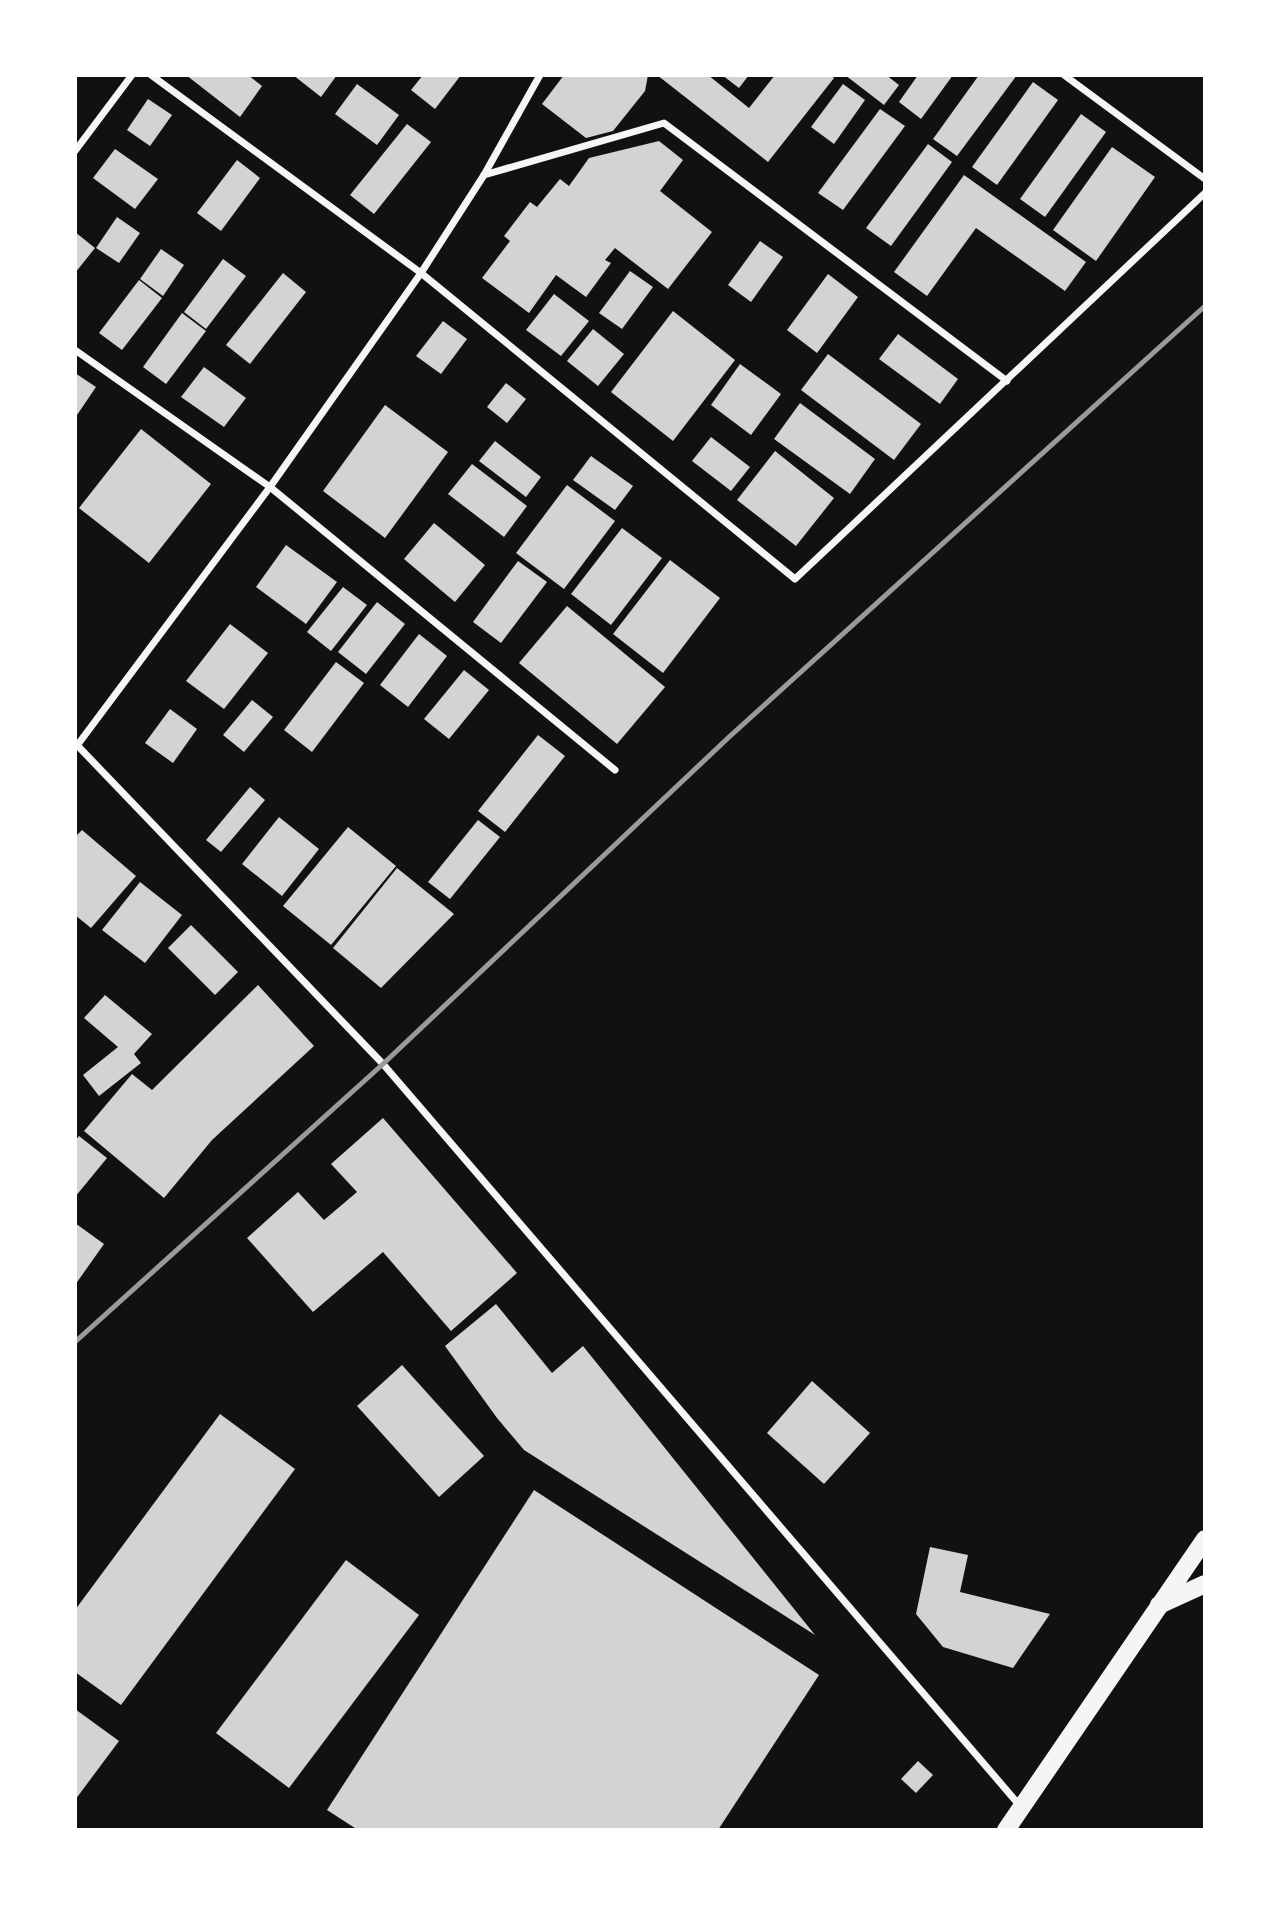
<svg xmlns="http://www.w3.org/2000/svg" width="1280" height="1905" viewBox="0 0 1280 1905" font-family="Overpass,sans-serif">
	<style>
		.building { fill: #d3d3d3 }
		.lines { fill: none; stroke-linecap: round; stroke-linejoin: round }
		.minor { stroke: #f5f5f5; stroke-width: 7 }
		.primary { stroke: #f5f5f5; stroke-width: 18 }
		.rail { stroke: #9a9a9a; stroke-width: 5 }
	</style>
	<rect width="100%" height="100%" fill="#111"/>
	<g class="building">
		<polygon points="186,75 248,75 262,86 240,117"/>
		<polygon points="293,75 337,75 321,97"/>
		<polygon points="423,75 461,75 435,109 411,90"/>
		<polygon points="564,75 648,75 645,91 613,131 586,138 542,104"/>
		<polygon points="657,75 708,75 749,108 775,75 831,75 834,78 768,162"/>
		<polygon points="722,75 749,75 739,88"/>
		<polygon points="845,75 886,75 899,85 884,105"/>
		<polygon points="918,75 953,75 921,119 899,102"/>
		<polygon points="979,75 1017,75 957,156 933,139"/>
		<polygon points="1033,82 1058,100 997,185 972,167"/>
		<polygon points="357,84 399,115 377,145 335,114"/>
		<polygon points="843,84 865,100 834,144 811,127"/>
		<polygon points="148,99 172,115 150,146 127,130"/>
		<polygon points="880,109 905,126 843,210 818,193"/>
		<polygon points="1081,114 1106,132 1045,217 1020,199"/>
		<polygon points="407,124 431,142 374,214 350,195"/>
		<polygon points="659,141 683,160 660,191 712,232 668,289 615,248 605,260 611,263 586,297 556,275 529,313 482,278 510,241 504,236 530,202 537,207 560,179 569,186 589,158"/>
		<polygon points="928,144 952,162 891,246 866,228"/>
		<polygon points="1112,147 1155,177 1096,261 1053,230"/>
		<polygon points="115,149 158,179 135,209 93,178"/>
		<polygon points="237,160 260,178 221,231 197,213"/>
		<polygon points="964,175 1086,262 1065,291 976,228 927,296 894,272"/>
		<polygon points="117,217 140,233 119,263 96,248"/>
		<polygon points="75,232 95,248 75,273"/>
		<polygon points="760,241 783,257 751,302 728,285"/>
		<polygon points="161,249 184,265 163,296 140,279"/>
		<polygon points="223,259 246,276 206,329 184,312"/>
		<polygon points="630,271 653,287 622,329 599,313"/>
		<polygon points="283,273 306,292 250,364 226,345"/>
		<polygon points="828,274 858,297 817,353 787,330"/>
		<polygon points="139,280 162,298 122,350 99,333"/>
		<polygon points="554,294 589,321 561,356 526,330"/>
		<polygon points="673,311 735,360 673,441 611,392"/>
		<polygon points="182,313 206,331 166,384 143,367"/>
		<polygon points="443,321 467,339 441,374 416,356"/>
		<polygon points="593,329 624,354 598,386 567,361"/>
		<polygon points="898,334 958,379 940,404 879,359"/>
		<polygon points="828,354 921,424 894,460 801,390"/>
		<polygon points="740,364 781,394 751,435 711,405"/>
		<polygon points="204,367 246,398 224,427 181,397"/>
		<polygon points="75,373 96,387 75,418"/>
		<polygon points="506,383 526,399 507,423 487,407"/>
		<polygon points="800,403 875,459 850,494 774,439"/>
		<polygon points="385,405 448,452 385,538 323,491"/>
		<polygon points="141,429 211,484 149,563 79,508"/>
		<polygon points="711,437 750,467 731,491 692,461"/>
		<polygon points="495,441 541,477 526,497 479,461"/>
		<polygon points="775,451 834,498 796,546 737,500"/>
		<polygon points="591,456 633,486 615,510 573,480"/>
		<polygon points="472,464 527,506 504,537 448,494"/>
		<polygon points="567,485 615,521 564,589 516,553"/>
		<polygon points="434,523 485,565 455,602 404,559"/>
		<polygon points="622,528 662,558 611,625 571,594"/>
		<polygon points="286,545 337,582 306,624 256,587"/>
		<polygon points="670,560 720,598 663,673 613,634"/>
		<polygon points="518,561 547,582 501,643 473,622"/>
		<polygon points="343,587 367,605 331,651 307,632"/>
		<polygon points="377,602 405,624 366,674 338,652"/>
		<polygon points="567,606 665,687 617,744 519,663"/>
		<polygon points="230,624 268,653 224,709 186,681"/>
		<polygon points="419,634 447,656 408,707 380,685"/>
		<polygon points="336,662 364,683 312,752 284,730"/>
		<polygon points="464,670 489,690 449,739 424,719"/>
		<polygon points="252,700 273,717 244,752 223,735"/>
		<polygon points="170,709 197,729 173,763 145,743"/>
		<polygon points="538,735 565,756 505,832 478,811"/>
		<polygon points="250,787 265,800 221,852 206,840"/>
		<polygon points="279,817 319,849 282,896 242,864"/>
		<polygon points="478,820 500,837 450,899 428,882"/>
		<polygon points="348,827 396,866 331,945 283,906"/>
		<polygon points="82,830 136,876 91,928 75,915 75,837"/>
		<polygon points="397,868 454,914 381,988 333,948"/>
		<polygon points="140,882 182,915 145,963 102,930"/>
		<polygon points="191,925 238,972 215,995 168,948"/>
		<polygon points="258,985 314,1046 212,1140 164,1198 84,1131 132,1074 152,1090"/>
		<polygon points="105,995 152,1034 134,1054 141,1063 99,1096 83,1075 118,1047 84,1018"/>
		<polygon points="383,1118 517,1273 451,1331 383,1252 313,1312 247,1238 298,1192 324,1220 357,1192 331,1164"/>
		<polygon points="79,1136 107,1158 75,1197 75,1141"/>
		<polygon points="75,1223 104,1244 75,1285"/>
		<polygon points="496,1304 552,1373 583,1346 815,1635 524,1450 497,1418 445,1346"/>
		<polygon points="402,1365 484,1456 439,1497 357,1406"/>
		<polygon points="812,1381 870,1433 824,1484 767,1433"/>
		<polygon points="220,1414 295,1469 121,1705 75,1672 75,1610"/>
		<polygon points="534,1490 819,1675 718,1830 358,1830 327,1810"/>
		<polygon points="930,1547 968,1555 960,1592 1050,1614 1013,1668 943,1647 916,1614"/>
		<polygon points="346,1560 419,1615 289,1788 216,1733"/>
		<polygon points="75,1709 119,1741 75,1800"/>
		<polygon points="918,1761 933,1775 916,1793 901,1779"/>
	</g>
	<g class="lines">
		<g class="minor">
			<polyline points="151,75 421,273 795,579 1205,193"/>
			<polyline points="1064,75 1205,179"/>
			<polyline points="75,151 132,75"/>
			<polyline points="484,175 664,123 1007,381"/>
			<polyline points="75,350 270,487 615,770"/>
			<polyline points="75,743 383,1064 1021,1807"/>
			<polyline points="76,747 270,487 421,273 484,175 540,75"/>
		</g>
		<g class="primary">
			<polyline points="1159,1605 1205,1584"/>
			<polyline points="1006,1830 1205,1539"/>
		</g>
		<polyline class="rail" points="75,1342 383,1064 728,738 1205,306"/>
	</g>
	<rect width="1280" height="1905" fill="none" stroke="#ffffff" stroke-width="154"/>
</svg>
